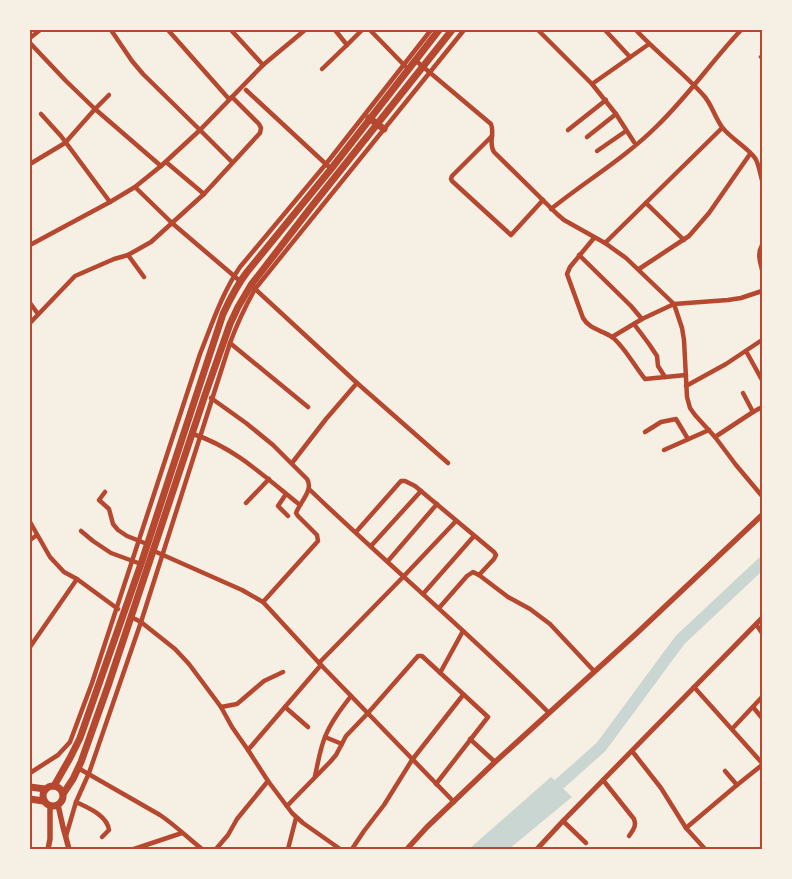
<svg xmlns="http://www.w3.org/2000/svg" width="792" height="879" viewBox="0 0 792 879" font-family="Jost,sans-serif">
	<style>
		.water { fill: #c9d6d2 }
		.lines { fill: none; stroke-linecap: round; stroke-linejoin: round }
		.river { stroke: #c9d6d2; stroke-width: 12 }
		.minor { stroke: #b5482f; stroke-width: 4.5 }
		.tertiary { stroke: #b5482f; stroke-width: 5 }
		.secondary { stroke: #b5482f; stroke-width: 5.5 }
		.primary { stroke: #b5482f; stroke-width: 7 }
		.trunk { stroke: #b5482f; stroke-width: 7 }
		.neatline { fill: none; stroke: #b5482f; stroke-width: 2 }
	</style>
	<rect width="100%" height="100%" fill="#f6efe4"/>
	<polygon class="water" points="551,777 572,797 509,849 469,849"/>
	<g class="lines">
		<polyline class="river" points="547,795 601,747 680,640 762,563"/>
		<g class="minor">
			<polyline points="111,30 132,61 143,74 200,130 232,162"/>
			<polyline points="168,30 229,99"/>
			<polyline points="231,30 263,65"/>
			<polyline points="335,30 347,45 362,30"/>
			<polyline points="370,30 405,66"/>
			<polyline points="538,30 592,84 616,114 634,142"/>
			<polyline points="605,30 630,57"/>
			<path d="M636,30C658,54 684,73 705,97C712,106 715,117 722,127C730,138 747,147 755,158C759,164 760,174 762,180"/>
			<polyline points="30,38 40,30"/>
			<polyline points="30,43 66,81 95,109 161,166 135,187 172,223 240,281"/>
			<polyline points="761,57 762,56"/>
			<path d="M415,60L491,124C495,134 488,143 494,152L557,214L564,220L605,243L626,258L674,304L682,328L684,340L687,397L690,408L695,415L715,437L736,465L762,496"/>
			<polyline points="322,69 347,45"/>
			<polyline points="592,84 649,44"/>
			<polyline points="246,90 328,166"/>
			<polyline points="41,114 61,136 110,202"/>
			<polyline points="568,130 606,100"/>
			<polyline points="492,136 452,176 451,179 452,181 511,235 543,200"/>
			<polyline points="587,137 616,114"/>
			<polyline points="597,151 626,131"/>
			<polyline points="166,162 204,194"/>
			<polyline points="30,164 65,143 95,109 109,95"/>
			<polyline points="161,166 200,130 263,65 305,30"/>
			<polyline points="646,203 684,240"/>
			<path d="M551,209C586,181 626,157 657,126C688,96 712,61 741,30"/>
			<path d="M594,238L570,267L567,274L583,318C590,330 602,330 612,337C624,346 635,367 645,379L686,375"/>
			<polyline points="605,243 722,128"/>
			<polyline points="30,245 110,202 135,187"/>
			<path d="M762,245C757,254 760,261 762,270"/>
			<polyline points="128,255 144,277"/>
			<polyline points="579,255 631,306 642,319"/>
			<polyline points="639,269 689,236 709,213 750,154"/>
			<polyline points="254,288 357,383 448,463"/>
			<polyline points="30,303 38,314"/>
			<polyline points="30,323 75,276 114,259 128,255 151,242 204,194 260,133 261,128 259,124 232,97"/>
			<polyline points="634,324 649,344 657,356 658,366 665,377"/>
			<polyline points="612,337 642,319 674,304 728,300 741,298 762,291"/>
			<polyline points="230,343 308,407"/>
			<polyline points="746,351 762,380"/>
			<polyline points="686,386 726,364 762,340"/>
			<polyline points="743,393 753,412"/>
			<path d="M211,398L246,423L273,445L307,479C314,490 300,502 296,513L298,516L317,535L318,541L263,602"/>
			<polyline points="645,432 661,422 676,419 688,439"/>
			<path d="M193,434C234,447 266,478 300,505"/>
			<polyline points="715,437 753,412 762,407"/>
			<polyline points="664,450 709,430"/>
			<polyline points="292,463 326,419 357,383"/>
			<path d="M309,489C388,565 472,635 549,713"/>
			<polyline points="105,492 99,500 109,509 113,524 118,530 127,536 147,544"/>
			<polyline points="286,494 278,506 288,516"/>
			<polyline points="246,503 269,479"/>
			<polyline points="30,522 50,557 64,572 77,579 118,609"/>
			<polyline points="81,531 93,541 111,553 141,564"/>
			<polyline points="356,532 401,481 405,481 415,486 494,552 496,555 494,559 479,575 473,572 467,576 439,608"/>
			<polyline points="30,540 37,535"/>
			<polyline points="371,546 421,491"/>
			<polyline points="154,551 242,590 263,602 321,665 454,802"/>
			<polyline points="388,561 437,504"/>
			<polyline points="479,575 508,597 530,609 550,624 594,671"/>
			<polyline points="423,594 474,536"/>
			<polyline points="131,617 141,622 175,649 189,664 221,707 232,727 248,750 268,781 292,813 303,823 340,849"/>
			<polyline points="756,624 762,633"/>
			<polyline points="30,647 77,579"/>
			<polyline points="319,663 404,576 456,521"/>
			<polyline points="440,673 463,631"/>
			<polyline points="694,687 762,763"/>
			<polyline points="221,707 237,704 264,681 283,672"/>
			<polyline points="285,707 308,727"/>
			<polyline points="753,707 762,718"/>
			<polyline points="732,729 762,697"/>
			<polyline points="325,737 342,744"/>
			<polyline points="470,739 495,762"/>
			<polyline points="248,750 321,665"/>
			<polyline points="632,751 661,788 686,828 705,849"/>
			<path d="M78,768L160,815C175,825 188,838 202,849"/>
			<polyline points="725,771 737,785"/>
			<path d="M30,773L58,755L70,742L92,683L200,354C212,324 222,293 240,267L326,164L431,30"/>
			<path d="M315,776C318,763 320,749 325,737C331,722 341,709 351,696"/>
			<path d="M603,780L634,819C637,826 633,830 629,836"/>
			<path d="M76,802C88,808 107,815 109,830L102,837"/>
			<polyline points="287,806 330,762 336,755 346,736 368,713 418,656 422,656 488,717 436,784"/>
			<polyline points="563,821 586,843"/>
			<polyline points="686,828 737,785 762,765"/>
			<path d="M66,836L76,802L89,773L141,622L230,343C237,324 245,307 255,289L464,30"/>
			<polyline points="134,849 182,833"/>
			<polyline points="216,849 228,835 237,819 268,781"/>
			<polyline points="288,849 296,818"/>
			<polyline points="352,849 364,831 384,805 412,760 463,695"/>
		</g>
		<polyline class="tertiary" points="537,849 563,821 762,618"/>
		<g class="secondary">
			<polyline points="58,805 63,827 69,849"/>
			<polyline points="48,849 50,839 50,806"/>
			<polyline points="407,849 427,827 495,762 637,633 762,515"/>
		</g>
		<g class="primary">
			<polyline points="369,118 384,129"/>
			<path d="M54,786L70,758L80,738L141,564L223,314C230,299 237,285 247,272L331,169L439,30"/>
			<polyline points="63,794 73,779 81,762 108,686 205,395 230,324 238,307 251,285 312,206 452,30"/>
		</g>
		<g class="trunk">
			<circle cx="53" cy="796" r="10"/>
			<polyline points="30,787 45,789"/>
			<polyline points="30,799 43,801"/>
		</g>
	</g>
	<rect width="792" height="879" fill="none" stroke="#f6efe4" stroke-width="62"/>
	<rect x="31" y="31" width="730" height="817" class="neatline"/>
</svg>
